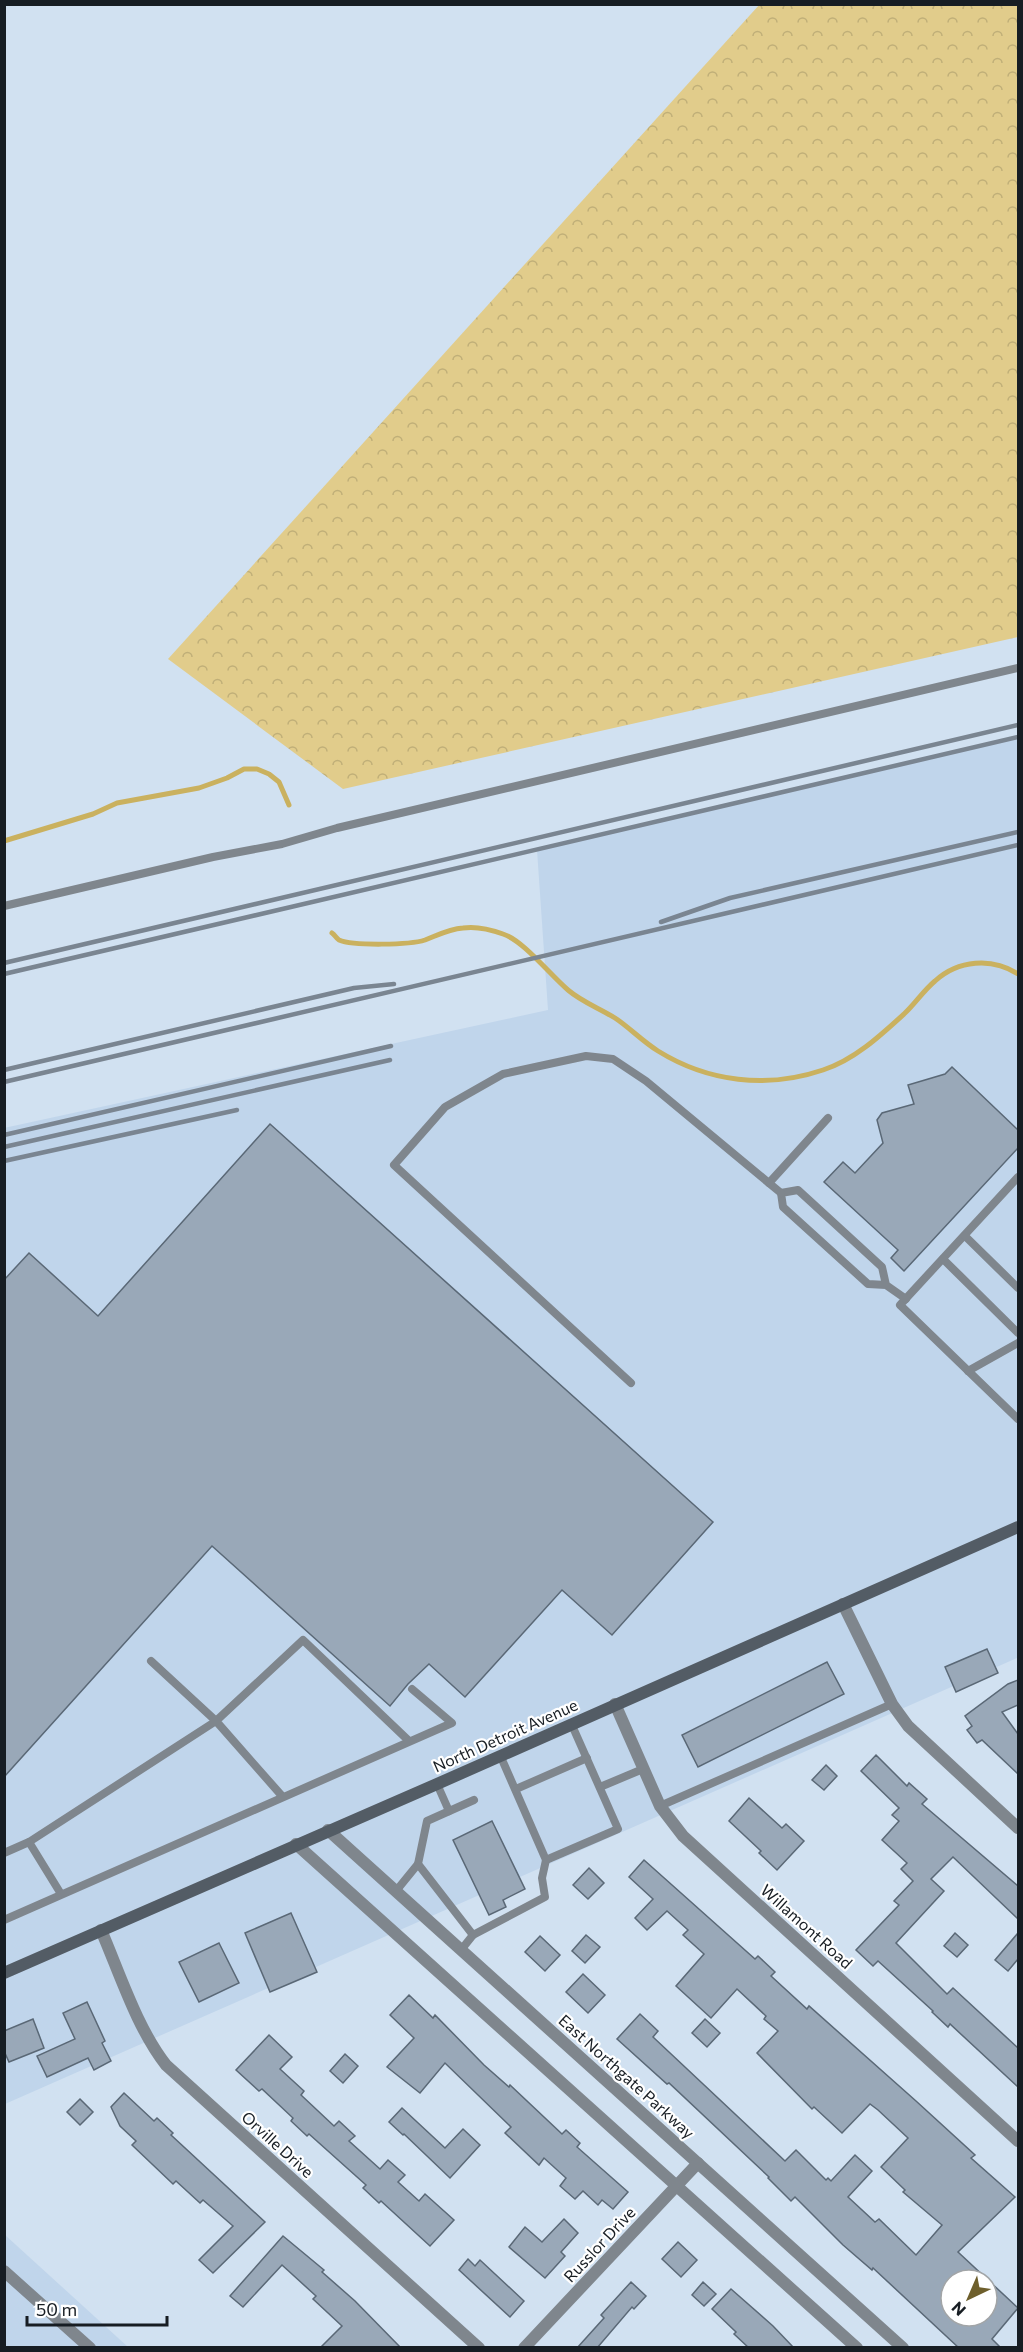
<svg xmlns="http://www.w3.org/2000/svg" width="1023" height="2352" viewBox="0 0 1023 2352" font-family="Commissioner,sans-serif">
	<style>
		.built { fill: #c0d5eb }
		.forest { fill: url(#forest-crowns) }
		.lines { fill: none; stroke-linecap: round; stroke-linejoin: round }
		.stream { stroke: #cab15f; stroke-width: 5 }
		.building { fill: #99a8b8; stroke: #5a6876; stroke-width: 1.5; fill-rule: evenodd }
		.service { stroke: #7f868d; stroke-width: 8 }
		.minor { stroke: #7f868d; stroke-width: 12 }
		.secondary { stroke: #535c65; stroke-width: 12 }
		.rail { stroke: #7a8591; stroke-width: 4.5 }
		.labels { text-anchor: middle; dominant-baseline: central; stroke-width: 4.5; stroke-linejoin: round; paint-order: stroke }
		.street-label { font-size: 16px; fill: #171d23; stroke: #fff }
	</style>
	<defs>
		<pattern id="forest-crowns" width="20" height="18" patternUnits="userSpaceOnUse" patternTransform="scale(1.5)"><rect width="20" height="18" fill="#e1cc8b"/><path d="M2 6a3 3 0 1 1 6 0M12 15a3 3 0 1 1 6 0" fill="none" stroke="#c0af78"/></pattern>
	</defs>
	<rect width="100%" height="100%" fill="#d1e1f1"/>
	<g class="built">
		<polygon points="1018,738 1018,1659 1017,1658 5,2104 4,1128 548,1010 537,850"/>
		<polygon points="5,2235 128,2347 5,2347"/>
	</g>
	<polygon class="forest" points="760,4 1018,5 1018,637 343,789 168,659"/>
	<g class="lines">
		<g class="stream">
			<polyline points="4,841 93,814 117,803 199,788 227,778 244,769 257,769 269,774 279,782 289,805"/>
			<path d="M332,933C335,935 336,938 339,940C353,946 410,945 425,940C438,935 449,929 463,928C476,926 492,930 503,934C524,941 550,975 568,990C582,1002 599,1008 615,1018C630,1028 642,1041 658,1051C708,1082 767,1089 823,1070C854,1060 880,1036 904,1014C915,1004 923,991 935,981C958,960 992,957 1018,974"/>
		</g>
	</g>
	<g class="building">
		<polygon points="952,1067 1018,1130 1018,1148 904,1271 891,1258 898,1250 824,1182 843,1162 855,1173 883,1143 877,1120 882,1113 914,1104 908,1085 945,1074"/>
		<polygon points="270,1124 713,1522 612,1635 562,1590 465,1697 429,1664 408,1684 390,1706 212,1546 4,1777 4,1280 29,1253 98,1316"/>
		<polygon points="987,1649 998,1673 956,1692 945,1667"/>
		<polygon points="827,1662 844,1694 698,1767 682,1735"/>
		<polygon points="1018,1680 1018,1705 1002,1712 1018,1734 1018,1774 982,1740 977,1743 967,1730 972,1726 965,1716 1008,1684"/>
		<polygon points="876,1755 907,1786 909,1783 927,1799 922,1804 1018,1886 1018,1919 953,1857 931,1879 944,1891 896,1943 947,1994 953,1988 1018,2048 1018,2087 950,2024 948,2027 932,2012 933,2011 878,1961 873,1966 856,1950 899,1905 894,1901 913,1881 901,1869 907,1863 882,1840 899,1821 892,1815 899,1808 861,1771"/>
		<polygon points="826,1765 837,1776 824,1790 812,1780"/>
		<polygon points="749,1798 782,1828 786,1824 804,1841 777,1870 759,1853 761,1851 729,1821"/>
		<polygon points="492,1821 525,1889 503,1900 506,1907 489,1915 453,1840"/>
		<path d="M644,1860L755,1959L758,1956L775,1972L771,1976L807,2009L809,2006L916,2101L975,2155L971,2158L1015,2197L958,2252L1018,2308L992,2339L1001,2348H959L873,2268L872,2270L843,2245L795,2197L791,2201L768,2178L769,2177L669,2083L667,2084L617,2039L640,2014L658,2031L653,2037L785,2161L796,2150L826,2180L828,2178L831,2181L855,2155L872,2171L848,2197L875,2222L879,2219L916,2255L942,2225L903,2192L905,2190L881,2167L908,2138L878,2110L870,2104L842,2133L814,2107L812,2109L757,2053L778,2031L764,2019L766,2016L737,1989L711,2018L676,1986L704,1954L683,1935L688,1930L667,1911L647,1930L635,1918L653,1899L629,1877ZM951,2280H987V2316H951Z"/>
		<polygon points="589,1868 604,1883 588,1899 573,1885"/>
		<polygon points="291,1913 317,1972 270,1992 245,1933"/>
		<polygon points="955,1933 968,1945 957,1957 944,1946"/>
		<polygon points="1018,1933 1018,1959 1008,1971 995,1960"/>
		<polygon points="586,1935 600,1947 585,1963 572,1951"/>
		<polygon points="540,1936 560,1955 545,1971 525,1952"/>
		<polygon points="219,1943 239,1983 199,2002 179,1962"/>
		<polygon points="583,1974 605,1995 588,2013 566,1992"/>
		<polygon points="409,1995 433,2018 435,2015 484,2065 509,2087 510,2085 562,2134 566,2130 580,2143 577,2147 628,2192 613,2209 602,2200 598,2205 583,2191 575,2199 560,2186 566,2178 544,2158 539,2165 505,2133 511,2127 445,2063 420,2093 387,2067 414,2038 390,2015"/>
		<polygon points="87,2002 105,2041 102,2043 111,2061 94,2070 88,2058 47,2077 37,2056 75,2039 63,2013"/>
		<polygon points="33,2019 44,2048 9,2062 4,2051 4,2031"/>
		<polygon points="705,2019 720,2033 707,2047 692,2033"/>
		<polygon points="269,2035 292,2057 280,2069 304,2091 301,2095 334,2126 339,2121 355,2136 349,2141 380,2169 388,2160 405,2175 398,2182 419,2201 425,2194 454,2220 430,2246 381,2201 379,2203 363,2188 366,2185 309,2134 307,2136 291,2121 293,2118 262,2089 259,2091 236,2070"/>
		<polygon points="345,2054 358,2066 343,2083 330,2071"/>
		<polygon points="124,2093 154,2121 157,2118 173,2133 171,2135 265,2222 213,2273 199,2260 233,2226 203,2200 200,2203 176,2181 173,2184 132,2145 136,2141 120,2126 111,2107"/>
		<polygon points="80,2099 93,2112 80,2125 67,2112"/>
		<polygon points="402,2108 445,2148 463,2129 480,2145 450,2178 404,2134 403,2135 389,2122"/>
		<polygon points="564,2219 578,2233 561,2252 565,2256 545,2278 509,2247 525,2227 542,2242"/>
		<polygon points="283,2236 324,2270 322,2272 355,2301 401,2348 320,2348 342,2326 313,2299 316,2296 282,2265 243,2307 230,2296"/>
		<polygon points="678,2242 697,2260 681,2277 662,2259"/>
		<polygon points="468,2259 475,2266 480,2260 524,2301 510,2317 459,2270"/>
		<polygon points="631,2282 646,2296 634,2309 632,2307 597,2348 577,2348 604,2318 601,2315"/>
		<polygon points="703,2282 716,2294 704,2306 692,2295"/>
		<polygon points="731,2289 773,2326 794,2348 749,2348 734,2334 736,2332 712,2309"/>
	</g>
	<g class="lines">
		<g class="service">
			<polyline points="4,906 213,857 282,844 337,828 1018,668"/>
			<polyline points="1018,1177 900,1305 1018,1419"/>
			<polyline points="769,1183 828,1118"/>
			<polyline points="965,1236 1018,1288"/>
			<polyline points="943,1259 1018,1333"/>
			<polyline points="886,1285 882,1267 798,1190 781,1193 783,1207 868,1284 886,1285 906,1299"/>
			<polyline points="968,1371 1018,1343"/>
			<polyline points="631,1383 394,1165 445,1107 503,1074 586,1056 613,1059 646,1081 781,1193"/>
			<polyline points="500,1755 546,1860 618,1829 571,1723"/>
			<polyline points="437,1784 449,1811"/>
			<polyline points="600,1787 643,1769"/>
			<polyline points="516,1789 587,1758"/>
			<polyline points="282,1796 216,1721 303,1640 409,1741"/>
			<polyline points="660,1806 892,1704"/>
			<polyline points="29,1842 216,1721 151,1661"/>
			<polyline points="4,1853 29,1842 61,1894"/>
			<polyline points="396,1891 418,1864"/>
			<polyline points="4,1920 452,1723 412,1689"/>
			<polyline points="473,1935 418,1864 427,1821 474,1800"/>
			<polyline points="461,1950 473,1935 545,1897 542,1878 546,1860"/>
		</g>
		<g class="minor">
			<polyline points="843,1604 892,1704 908,1726 1018,1828"/>
			<polyline points="615,1704 660,1806 683,1836 1018,2141"/>
			<polyline points="328,1830 903,2348"/>
			<polyline points="296,1844 857,2348"/>
			<path d="M101,1930C120,1974 137,2028 166,2065L479,2348"/>
			<polyline points="4,2271 90,2348"/>
			<polyline points="524,2348 698,2163"/>
		</g>
		<polyline class="secondary" points="4,1973 437,1784 1018,1527"/>
		<g class="rail">
			<polyline points="661,922 730,898 1018,832"/>
			<polyline points="4,963 1018,725"/>
			<polyline points="4,974 1018,737"/>
			<polyline points="4,1070 354,988 394,984"/>
			<polyline points="4,1082 1018,845"/>
			<polyline points="4,1135 391,1046"/>
			<polyline points="4,1147 390,1060"/>
			<polyline points="4,1161 237,1110"/>
		</g>
	</g>
	<g class="labels">
		<g class="street-label">
			<text transform="translate(505 1735) rotate(-24)">North Detroit Avenue</text>
			<text transform="translate(807 1926) rotate(42)">Willamont Road</text>
			<text transform="translate(627 2076) rotate(42)">East Northgate Parkway</text>
			<text transform="translate(278 2144) rotate(42)">Orville Drive</text>
			<text transform="translate(599 2244) rotate(-47)">Russlor Drive</text>
		</g>
	</g>
	<rect width="1023" height="2352" fill="none" stroke="#171d23" stroke-width="12"/>
	<g transform="translate(969 2298) rotate(224)"><circle r="28" fill="#ffffff" stroke="#a2a5a7" stroke-width="1.5"/>
	<path d="M0-4.5L10 22L0 15L-10 22Z" fill="#6e5f2c"/>
	<text y="-9" font-size="16" font-weight="bold" text-anchor="middle" fill="#171d23">N</text>
	</g>
	<path d="M27 2316v9h140v-9" fill="none" stroke="#171d23" stroke-width="3"/>
	<text x="36" y="2316" font-size="18" fill="#171d23" stroke="#ffffff" stroke-width="4.5" paint-order="stroke">50 m</text>
</svg>
